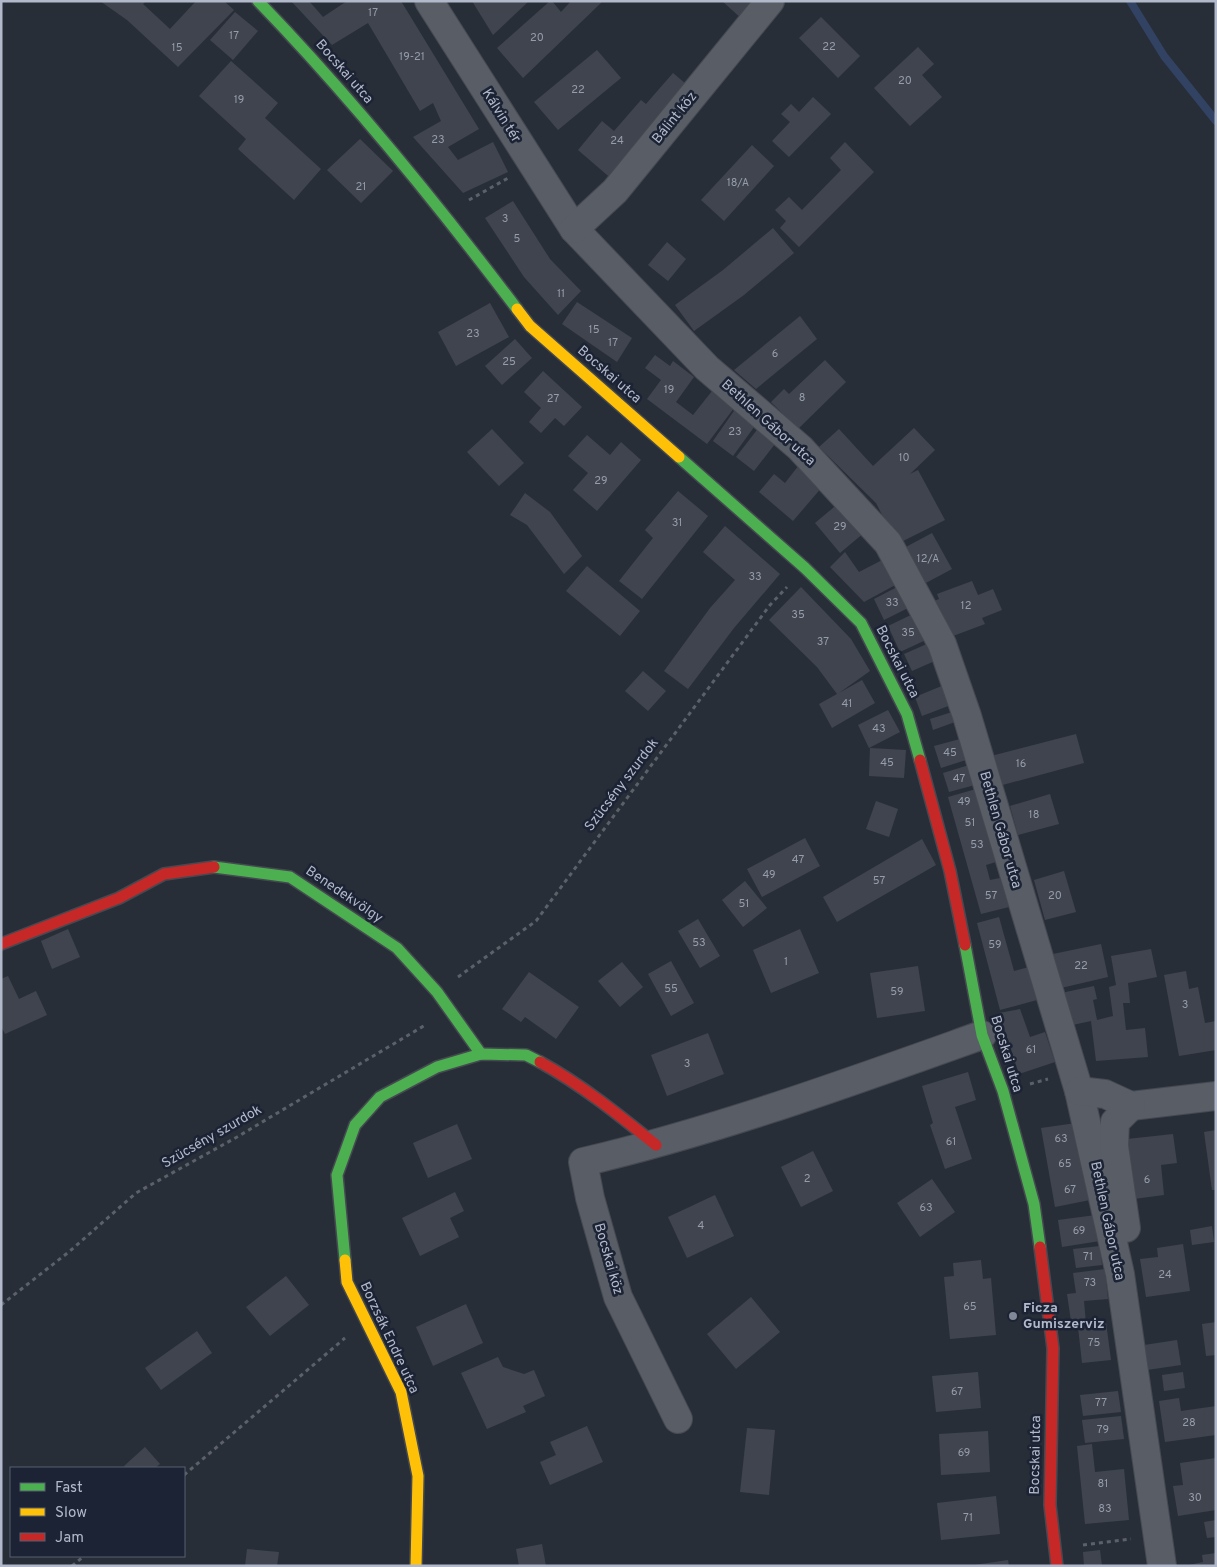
<svg xmlns="http://www.w3.org/2000/svg" width="1217" height="1567" viewBox="0 0 1217 1567" font-family="Overpass,sans-serif">
	<style>
		.lines { fill: none; stroke-linecap: round; stroke-linejoin: round }
		.stream { stroke: #314262; stroke-width: 8 }
		.building { fill: #40444e }
		.street-casing { stroke: #454951; stroke-width: 30 }
		.fast-casing { stroke: #454951; stroke-width: 14 }
		.slow-casing { stroke: #454951; stroke-width: 14 }
		.jam-casing { stroke: #454951; stroke-width: 14 }
		.path { stroke: #5c6169; stroke-width: 3; stroke-dasharray: 4 4; stroke-linecap: butt }
		.street { stroke: #585d66; stroke-width: 28 }
		.fast { stroke: #4caf50; stroke-width: 11 }
		.slow { stroke: #ffc107; stroke-width: 11 }
		.jam { stroke: #c62828; stroke-width: 11 }
		.poi-dot { fill: #818897; stroke: #1b2334; stroke-width: 2 }
		.labels { text-anchor: middle; dominant-baseline: central; stroke-width: 5; stroke-linejoin: round; paint-order: stroke }
		.number-label { font-size: 11px; fill: #959cab }
		.street-label { font-size: 14px; fill: #b1b9ca; stroke: #1b2334 }
		.poi-label { font-size: 14px; font-weight: bold; fill: #b1b9ca; stroke: #1b2334; text-anchor: start }
	</style>
	<rect width="100%" height="100%" fill="#282e38"/>
	<g class="lines">
		<polyline class="stream" points="1130,1 1164,56 1216,121"/>
	</g>
	<g class="building">
		<polygon points="100,1 146,1 143,4 170,29 196,1 224,1 234,10 178,67 127,20"/>
		<polygon points="291,1 309,1 323,17 347,1 401,1 479,129 448,147 458,160 493,142 508,172 463,193 413,137 441,121 433,103 420,111 368,23 332,45"/>
		<polygon points="472,1 529,1 493,35"/>
		<polygon points="550,1 552,1 561,12 571,1 603,1 523,78 497,48"/>
		<polygon points="722,1 758,1 742,19"/>
		<polygon points="235,12 258,31 233,60 210,40"/>
		<polygon points="821,17 860,56 838,78 799,38"/>
		<polygon points="918,47 934,64 922,75 942,97 910,126 874,88"/>
		<polygon points="597,50 621,78 558,130 534,102"/>
		<polygon points="231,61 278,103 265,118 321,169 294,200 238,149 246,139 199,96"/>
		<polygon points="673,73 692,89 614,181 578,150 602,121 614,131 641,100 646,104"/>
		<polygon points="813,97 831,114 789,157 772,141 790,122 781,114 791,104 799,112"/>
		<polygon points="360,139 393,171 361,203 327,170"/>
		<polygon points="845,142 874,172 799,247 780,228 786,221 775,210 789,197 802,210 841,170 830,158"/>
		<polygon points="752,145 774,166 724,221 701,200"/>
		<polygon points="513,201 550,259 581,291 558,315 524,277 485,218"/>
		<polygon points="773,228 794,253 744,295 694,331 675,305 723,270"/>
		<polygon points="667,242 686,259 668,281 648,265"/>
		<polygon points="577,302 632,338 617,362 562,324"/>
		<polygon points="490,303 509,337 456,366 438,332"/>
		<polygon points="800,316 817,339 756,389 734,370"/>
		<polygon points="515,339 532,358 502,385 485,366"/>
		<polygon points="655,355 670,366 673,361 694,377 676,402 693,415 712,391 734,408 707,444 647,399 661,380 645,368"/>
		<polygon points="825,360 846,382 798,429 771,402 784,389 789,394"/>
		<polygon points="543,371 582,407 564,426 555,418 541,433 529,422 541,408 524,392"/>
		<polygon points="736,408 757,423 733,456 713,441"/>
		<polygon points="760,426 778,440 754,471 736,457"/>
		<polygon points="914,428 935,450 910,474 918,470 945,520 897,544 876,503 819,447 839,429 873,466"/>
		<polygon points="492,429 524,463 499,486 467,452"/>
		<polygon points="587,435 610,455 621,442 641,460 597,511 573,490 588,473 568,456"/>
		<polygon points="799,465 823,486 793,521 759,492 774,474 785,483"/>
		<polygon points="678,491 708,516 642,599 619,581 653,538 645,530"/>
		<polygon points="525,493 550,512 582,556 564,574 527,525 510,515"/>
		<polygon points="840,502 865,532 840,553 815,523"/>
		<polygon points="725,526 780,574 734,628 688,689 664,671 710,608 735,580 703,552"/>
		<polygon points="932,533 952,569 924,584 904,548"/>
		<polygon points="845,552 859,572 886,558 899,583 864,602 830,567"/>
		<polygon points="587,566 640,611 620,636 566,591"/>
		<polygon points="972,581 978,595 993,589 1002,610 982,618 985,624 945,639 931,602 939,599 937,594"/>
		<polygon points="899,586 910,607 884,620 874,599"/>
		<polygon points="801,587 851,639 870,671 839,693 862,680 875,703 832,728 819,704 837,694 817,667 769,620"/>
		<polygon points="915,613 928,639 900,652 888,626"/>
		<polygon points="929,643 937,660 912,671 904,654"/>
		<polygon points="643,671 666,691 648,711 625,691"/>
		<polygon points="944,685 951,705 922,716 915,697"/>
		<polygon points="888,710 900,732 869,748 858,725"/>
		<polygon points="952,712 955,722 933,730 930,719"/>
		<polygon points="1076,734 1084,763 999,786 991,756"/>
		<polygon points="960,739 966,760 941,768 934,746"/>
		<polygon points="870,748 906,750 904,778 869,776"/>
		<polygon points="969,765 975,785 949,792 943,773"/>
		<polygon points="976,789 996,862 986,865 990,880 1000,878 1009,907 981,914 948,797"/>
		<polygon points="1050,794 1059,824 1018,835 1010,806"/>
		<polygon points="876,801 898,809 889,837 866,829"/>
		<polygon points="805,838 820,866 762,897 747,869"/>
		<polygon points="922,839 936,865 837,922 823,897"/>
		<polygon points="1064,871 1076,912 1045,920 1034,880"/>
		<polygon points="745,881 767,908 743,927 722,900"/>
		<polygon points="999,917 1014,971 1029,967 1037,1000 1000,1010 977,923"/>
		<polygon points="698,919 720,956 700,968 678,931"/>
		<polygon points="68,929 80,957 52,969 41,941"/>
		<polygon points="800,929 819,973 771,993 753,950"/>
		<polygon points="1101,944 1108,977 1061,988 1053,954"/>
		<polygon points="1151,949 1157,977 1128,983 1130,1003 1123,1003 1126,1030 1145,1028 1148,1057 1096,1061 1091,1021 1068,1026 1061,993 1094,986 1097,999 1093,1000 1097,1020 1113,1016 1109,987 1116,985 1111,956"/>
		<polygon points="671,961 694,1003 671,1016 648,974"/>
		<polygon points="622,962 643,987 620,1007 598,981"/>
		<polygon points="918,966 925,1011 877,1018 870,973"/>
		<polygon points="1186,971 1189,989 1198,987 1205,1023 1216,1021 1216,1050 1179,1056 1164,975"/>
		<polygon points="529,972 579,1007 556,1039 525,1017 521,1022 502,1009"/>
		<polygon points="8,976 19,999 36,991 47,1015 5,1034 1,1026 1,979"/>
		<polygon points="1020,1009 1030,1037 1045,1032 1055,1062 1019,1074 999,1013"/>
		<polygon points="708,1033 724,1074 667,1096 651,1055"/>
		<polygon points="968,1072 976,1100 955,1107 972,1159 945,1169 930,1125 933,1123 922,1086"/>
		<polygon points="1076,1123 1090,1200 1055,1207 1041,1128"/>
		<polygon points="457,1124 472,1159 428,1178 413,1143"/>
		<polygon points="1216,1130 1216,1190 1212,1190 1204,1132"/>
		<polygon points="1173,1134 1177,1163 1161,1165 1164,1195 1134,1199 1127,1139"/>
		<polygon points="813,1151 833,1191 801,1207 781,1167"/>
		<polygon points="932,1179 955,1212 920,1237 897,1203"/>
		<polygon points="455,1192 464,1211 450,1218 459,1237 420,1256 402,1218"/>
		<polygon points="715,1195 734,1236 687,1258 668,1217"/>
		<polygon points="1096,1215 1100,1241 1062,1247 1058,1220"/>
		<polygon points="1212,1226 1214,1242 1192,1245 1190,1230"/>
		<polygon points="1183,1244 1190,1291 1146,1297 1140,1259 1158,1257 1157,1248"/>
		<polygon points="1100,1246 1102,1265 1076,1268 1073,1249"/>
		<polygon points="981,1260 983,1279 991,1278 996,1335 950,1339 944,1277 954,1276 953,1263"/>
		<polygon points="1105,1269 1108,1299 1084,1301 1086,1324 1106,1322 1111,1360 1082,1363 1078,1327 1072,1328 1067,1294 1076,1293 1073,1273"/>
		<polygon points="286,1276 309,1305 270,1336 246,1307"/>
		<polygon points="751,1297 780,1332 736,1369 707,1334"/>
		<polygon points="466,1304 483,1343 433,1366 416,1327"/>
		<polygon points="1216,1322 1216,1355 1206,1356 1202,1324"/>
		<polygon points="197,1331 212,1353 161,1390 145,1368"/>
		<polygon points="1177,1340 1181,1365 1147,1370 1144,1345"/>
		<polygon points="498,1357 503,1367 524,1374 534,1370 545,1396 523,1406 526,1412 487,1429 461,1373"/>
		<polygon points="978,1372 981,1408 936,1412 932,1376"/>
		<polygon points="1183,1372 1185,1388 1164,1391 1162,1375"/>
		<polygon points="1118,1391 1121,1412 1083,1416 1080,1395"/>
		<polygon points="1179,1398 1181,1411 1216,1406 1216,1435 1165,1442 1159,1401"/>
		<polygon points="1121,1416 1124,1439 1085,1443 1082,1420"/>
		<polygon points="587,1426 603,1462 550,1485 540,1462 556,1455 550,1442"/>
		<polygon points="747,1428 775,1430 769,1495 740,1492"/>
		<polygon points="988,1431 990,1472 941,1475 939,1434"/>
		<polygon points="1092,1444 1095,1472 1124,1469 1129,1520 1085,1524 1077,1446"/>
		<polygon points="145,1447 160,1464 155,1468 127,1468 124,1466"/>
		<polygon points="1216,1458 1216,1510 1178,1516 1173,1486 1183,1485 1180,1463"/>
		<polygon points="996,1496 1000,1534 941,1540 937,1503"/>
		<polygon points="1216,1520 1216,1537 1207,1538 1204,1522"/>
		<polygon points="542,1544 546,1566 519,1566 516,1549"/>
		<polygon points="247,1549 279,1552 277,1566 245,1566"/>
		<polygon points="1100,1550 1102,1566 1084,1566 1083,1552"/>
		<polygon points="1216,1553 1216,1566 1184,1566 1203,1562 1202,1555"/>
		<polygon points="1008,1560 1009,1566 974,1566 974,1565"/>
	</g>
	<g class="lines">
		<defs>
			<g id="street">
				<polyline points="429,1 574,229 707,368 800,448 888,543 942,644 967,716 1079,1091 1120,1274 1162,1566"/>
				<polyline points="574,229 615,191 770,1"/>
				<polyline points="1079,1091 1105,1094 1131,1106 1216,1096"/>
				<polyline points="1126,1228 1114,1146 1115,1122 1131,1106"/>
				<path d="M678,1419L618,1297L590,1198L583,1162C719,1130 850,1082 982,1035"/>
			</g>
			<g id="fast">
				<path d="M258,1C352,98 436,202 517,309"/>
				<polyline points="679,457 805,568 861,623 907,714 920,760"/>
				<polyline points="214,867 290,877 397,948 437,992 481,1054"/>
				<polyline points="965,945 982,1035 1003,1091 1034,1204 1040,1247"/>
				<polyline points="345,1260 337,1175 355,1125 380,1097 437,1067 481,1054 526,1055 540,1062"/>
			</g>
			<g id="slow">
				<polyline points="517,309 530,326 679,457"/>
				<polyline points="345,1260 347,1282 401,1392 418,1476 416,1566"/>
			</g>
			<g id="jam">
				<polyline points="920,760 950,871 965,945"/>
				<polyline points="1,944 119,898 164,874 214,867"/>
				<path d="M540,1062C582,1085 619,1115 656,1145"/>
				<polyline points="1040,1247 1053,1348 1050,1505 1057,1566"/>
			</g>
		</defs>
		<use href="#street" class="street-casing"/>
		<use href="#fast" class="fast-casing"/>
		<use href="#slow" class="slow-casing"/>
		<use href="#jam" class="jam-casing"/>
		<g class="path">
			<polyline points="469,200 510,177"/>
			<polyline points="458,977 536,921 770,605 787,587"/>
			<polyline points="1030,1084 1048,1079"/>
			<polyline points="1,1305 70,1251 136,1193 237,1137 427,1024"/>
			<polyline points="184,1475 345,1338"/>
			<polyline points="1083,1545 1131,1539"/>
			<polyline points="72,1566 84,1556"/>
		</g>
		<use href="#street" class="street"/>
		<use href="#fast" class="fast"/>
		<use href="#slow" class="slow"/>
		<use href="#jam" class="jam"/>
	</g>
	<circle class="poi-dot" cx="1013" cy="1316" r="5"/>
	<g class="labels">
		<g class="number-label">
			<text x="373" y="13">17</text>
			<text x="234" y="36">17</text>
			<text x="537" y="38">20</text>
			<text x="829" y="47">22</text>
			<text x="177" y="48">15</text>
			<text x="412" y="57">19-21</text>
			<text x="905" y="81">20</text>
			<text x="578" y="90">22</text>
			<text x="239" y="100">19</text>
			<text x="438" y="140">23</text>
			<text x="617" y="141">24</text>
			<text x="738" y="183">18/A</text>
			<text x="361" y="187">21</text>
			<text x="505" y="219">3</text>
			<text x="517" y="239">5</text>
			<text x="561" y="294">11</text>
			<text x="594" y="330">15</text>
			<text x="473" y="334">23</text>
			<text x="613" y="343">17</text>
			<text x="775" y="354">6</text>
			<text x="509" y="362">25</text>
			<text x="669" y="390">19</text>
			<text x="802" y="398">8</text>
			<text x="553" y="399">27</text>
			<text x="735" y="432">23</text>
			<text x="904" y="458">10</text>
			<text x="601" y="481">29</text>
			<text x="677" y="523">31</text>
			<text x="840" y="527">29</text>
			<text x="928" y="559">12/A</text>
			<text x="755" y="577">33</text>
			<text x="892" y="603">33</text>
			<text x="966" y="606">12</text>
			<text x="798" y="615">35</text>
			<text x="908" y="633">35</text>
			<text x="823" y="642">37</text>
			<text x="847" y="704">41</text>
			<text x="879" y="729">43</text>
			<text x="950" y="753">45</text>
			<text x="887" y="763">45</text>
			<text x="1021" y="764">16</text>
			<text x="959" y="779">47</text>
			<text x="964" y="802">49</text>
			<text x="1034" y="815">18</text>
			<text x="970" y="823">51</text>
			<text x="977" y="845">53</text>
			<text x="798" y="860">47</text>
			<text x="769" y="875">49</text>
			<text x="879" y="881">57</text>
			<text x="991" y="896">57</text>
			<text x="1055" y="896">20</text>
			<text x="744" y="904">51</text>
			<text x="699" y="943">53</text>
			<text x="995" y="945">59</text>
			<text x="786" y="962">1</text>
			<text x="1081" y="966">22</text>
			<text x="671" y="989">55</text>
			<text x="897" y="992">59</text>
			<text x="1185" y="1005">3</text>
			<text x="1031" y="1050">61</text>
			<text x="687" y="1064">3</text>
			<text x="1061" y="1139">63</text>
			<text x="951" y="1142">61</text>
			<text x="1065" y="1164">65</text>
			<text x="807" y="1179">2</text>
			<text x="1147" y="1180">6</text>
			<text x="1070" y="1190">67</text>
			<text x="926" y="1208">63</text>
			<text x="701" y="1226">4</text>
			<text x="1079" y="1231">69</text>
			<text x="1088" y="1257">71</text>
			<text x="1165" y="1275">24</text>
			<text x="1090" y="1283">73</text>
			<text x="970" y="1307">65</text>
			<text x="1094" y="1343">75</text>
			<text x="957" y="1392">67</text>
			<text x="1101" y="1403">77</text>
			<text x="1189" y="1423">28</text>
			<text x="1103" y="1430">79</text>
			<text x="964" y="1453">69</text>
			<text x="1103" y="1484">81</text>
			<text x="1195" y="1498">30</text>
			<text x="1105" y="1509">83</text>
			<text x="968" y="1518">71</text>
		</g>
		<g class="street-label">
			<text transform="translate(344 72) rotate(49)">Bocskai utca</text>
			<text transform="translate(501 116) rotate(58)">Kálvin tér</text>
			<text transform="translate(675 118) rotate(-51)">Bálint köz</text>
			<text transform="translate(609 375) rotate(41)">Bocskai utca</text>
			<text transform="translate(768 423) rotate(42)">Bethlen Gábor utca</text>
			<text transform="translate(897 662) rotate(63)">Bocskai utca</text>
			<text transform="translate(622 785) rotate(-53)">Szücsény szurdok</text>
			<text transform="translate(1000 830) rotate(74)">Bethlen Gábor utca</text>
			<text transform="translate(344 895) rotate(34)">Benedekvölgy</text>
			<text transform="translate(1006 1054) rotate(73)">Bocskai utca</text>
			<text transform="translate(212 1137) rotate(-30)">Szücsény szurdok</text>
			<text transform="translate(1107 1221) rotate(78)">Bethlen Gábor utca</text>
			<text transform="translate(608 1259) rotate(74)">Bocskai köz</text>
			<text transform="translate(389 1338) rotate(65)">Borzsák Endre utca</text>
			<text transform="translate(1036 1455) rotate(-89)">Bocskai utca</text>
		</g>
		<g class="poi-label">
			<text x="1023" y="1308">Ficza<tspan x="1023" dy="16">Gumiszerviz</tspan></text>
		</g>
	</g>
	<rect width="1217" height="1567" fill="none" stroke="#b1b9ca" stroke-width="5"/>
	<rect x="10" y="1467" width="175" height="90" fill="#1b2334" stroke="#575f70"/>
	<rect x="20" y="1483" width="25" height="8" fill="#4caf50" stroke="#575f70"/>
	<text x="55" y="1492" font-size="15" fill="#b1b9ca">Fast</text>
	<rect x="20" y="1508" width="25" height="8" fill="#ffc107" stroke="#575f70"/>
	<text x="55" y="1517" font-size="15" fill="#b1b9ca">Slow</text>
	<rect x="20" y="1533" width="25" height="8" fill="#c62828" stroke="#575f70"/>
	<text x="55" y="1542" font-size="15" fill="#b1b9ca">Jam</text>
</svg>
